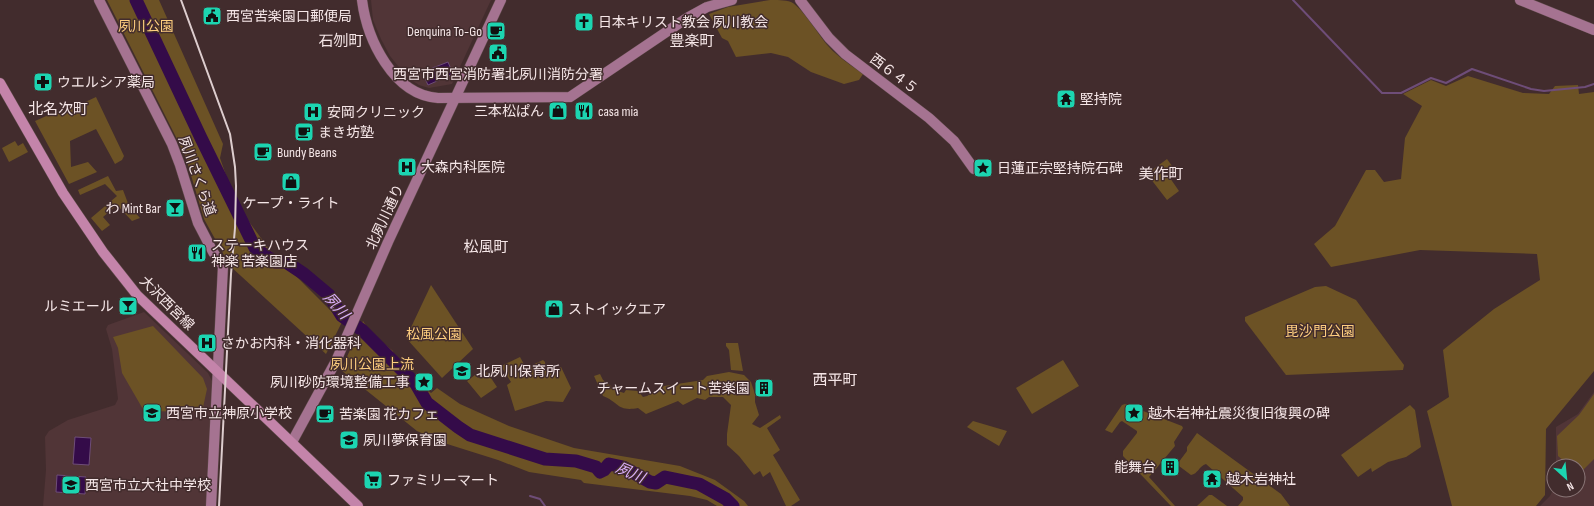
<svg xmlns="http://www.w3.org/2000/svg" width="1594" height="506" viewBox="0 0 1594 506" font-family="'Sofia Sans Condensed','Noto Sans JP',sans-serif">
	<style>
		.built { fill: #513537 }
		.green { fill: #6c5225 }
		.water { fill: #340b49; stroke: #6e4d78 }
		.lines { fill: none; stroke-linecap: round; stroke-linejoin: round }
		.stream { stroke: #6e4d78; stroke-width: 2 }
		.river { stroke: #340b49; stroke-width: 13 }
		.secondary-casing { stroke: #5f4a4b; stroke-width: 11 }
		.primary-casing { stroke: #5f4a4b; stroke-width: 11 }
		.secondary { stroke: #a57391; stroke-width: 10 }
		.primary { stroke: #c484aa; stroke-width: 10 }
		.rail { stroke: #ddcdce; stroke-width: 2 }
		.labels { text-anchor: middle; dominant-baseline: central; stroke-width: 3; stroke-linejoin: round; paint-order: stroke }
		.poi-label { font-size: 14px; fill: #f5e6e7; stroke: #422c2d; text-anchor: start }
		.park-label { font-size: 14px; fill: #fece7f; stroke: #422c2d }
		.street-label { font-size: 14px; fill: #f5e6e7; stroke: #422c2d }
		.neighbourhood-label { font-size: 15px; fill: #f5e6e7; stroke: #422c2d }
		.water-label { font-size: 15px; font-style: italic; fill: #dcb0fb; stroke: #422c2d }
	</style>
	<rect width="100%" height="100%" fill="#422c2d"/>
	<g class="built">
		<polygon points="371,0 491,0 452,84 429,88 419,85 407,77 390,56 381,39 373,20"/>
		<polygon points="144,312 208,373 213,383 208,506 43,506 46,470 45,437 49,431 68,420 115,405 118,399 112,349 106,329 108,325"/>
		<polygon points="1594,392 1594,506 1540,506 1550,496 1554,488 1554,490 1578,490 1578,466 1556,466 1556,427 1578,414"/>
	</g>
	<g class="green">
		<polygon points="107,0 159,0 223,144 220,158 236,204 269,249 342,322 326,354 230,266 204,219 185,155"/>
		<path d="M770,0C776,0 785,0 791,2C803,8 819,36 829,47C839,58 851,65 863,74L859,80L844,84L811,72L788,57L771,53L736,57L728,41L722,38L709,14L728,7Z"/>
		<polygon points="1468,76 1523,93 1549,94 1555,86 1578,85 1579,94 1594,92 1594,371 1546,429 1545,495 1536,506 1452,506 1427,411 1449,397 1443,350 1494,309 1540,280 1537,254 1420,250 1331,267 1314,244 1335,226 1366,170 1375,170 1384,182 1401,179 1405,138 1422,106 1403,94 1431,80 1446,86"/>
		<polygon points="96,97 124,156 122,160 115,164 96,129 70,141 71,167 88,162 97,172 69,184 35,121 60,110 66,111"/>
		<polygon points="15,141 18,146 23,143 28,152 9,162 2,148"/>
		<polygon points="1167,159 1177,173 1170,178 1179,191 1167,200 1147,174"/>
		<polygon points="108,176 116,191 123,190 129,206 140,218 132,221 117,205 103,217 110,225 102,231 91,218 117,196 105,184 80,195 78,190"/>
		<polygon points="431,285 473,349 442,378 406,338"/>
		<polygon points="1326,286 1356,300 1404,365 1403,370 1286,375 1245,321 1245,317 1315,287"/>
		<path d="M363,321C370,333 382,342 393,351L394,357L418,381L431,393L437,388L460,404L509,426L574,448L680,466L715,480L744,501L748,506H717L707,500L690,496L584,483L581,480L529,472L498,460L444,443L417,431L341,370Z"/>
		<polygon points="153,326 203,378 207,389 202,412 144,411 122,373 118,348 113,337"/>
		<polygon points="726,343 738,343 743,371 731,370 729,350 726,346"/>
		<polygon points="520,357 526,368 543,360 545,362 546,370 553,372 561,367 571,388 563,402 546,401 515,411 507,385 511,382 501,366"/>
		<polygon points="1063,360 1079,386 1032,414 1016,388"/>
		<polygon points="487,372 497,387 481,398 467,381 475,375 478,378"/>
		<path d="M729,372L744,375L751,382L755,394V402L759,415L752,424L760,428L780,415L781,418L767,428L780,450L773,455L800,500L791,506H786L770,472L763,477L760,471L754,475L739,456L727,445V434L731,405L723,397H709L705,400L697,398L683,405L678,401L646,414L638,408C617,412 619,402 603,396L594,376L600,374L603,380L611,386L612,389L624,393L626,390L638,391L643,397L647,396L664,386L703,380L707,376Z"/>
		<polygon points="1594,394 1594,459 1579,474 1578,466 1570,466 1558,456 1557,436 1579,415"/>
		<polygon points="1125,404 1182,426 1183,428 1174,442 1175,446 1149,477 1175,506 1171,506 1123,456 1123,451 1137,433 1137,431 1122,421 1120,422 1112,433 1105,430 1122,405"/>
		<polygon points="1410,405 1415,410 1421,447 1406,457 1388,462 1372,472 1371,468 1358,477 1341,455"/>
		<polygon points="973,421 1007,431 999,446 967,427"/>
		<path d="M1197,433L1281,494L1290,506H1238L1243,500V497L1206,464C1199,466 1198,474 1191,475L1179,466L1178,463L1187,451V447Z"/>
		<polygon points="1209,495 1212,495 1227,506 1197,506"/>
	</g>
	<g class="water">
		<polygon points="448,62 453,74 428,85 422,72"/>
		<polygon points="75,437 91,438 89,465 73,464"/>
		<polygon points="57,475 86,477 85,494 56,492"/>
	</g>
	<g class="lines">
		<g class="stream">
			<polyline points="1293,0 1382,93 1401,93 1431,78 1446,83 1472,69 1531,89 1544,91 1585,87 1594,84"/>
			<polyline points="530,496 540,499 545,506"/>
		</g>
		<polyline class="river" points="136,0 201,138 255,248 275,262 286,262 304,274 329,295 342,316 362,330 416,384 427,403 458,427 470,435 545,459 576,461 596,467 600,472 604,470 609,464 623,467 650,482 656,483 665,477 699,484 726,499 733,506"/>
		<defs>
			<g id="secondary">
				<polyline points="99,0 172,144 180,165 198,223 213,252 223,266 211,506"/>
				<path d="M362,0C367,39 393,95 438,98L570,97L687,18L707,7L732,0"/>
				<polyline points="800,0 829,38 845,54 929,118 954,141 974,169"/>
				<polyline points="1520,0 1594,30"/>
				<polyline points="292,442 336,361 388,242 501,0"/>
			</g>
			<polyline id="primary" points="0,83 63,193 103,252 137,295 358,506"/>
		</defs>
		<use href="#secondary" class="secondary-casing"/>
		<use href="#primary" class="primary-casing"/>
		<use href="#secondary" class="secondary"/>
		<use href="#primary" class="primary"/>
		<polyline class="rail" points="181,0 230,134 235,167 236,186 235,228 231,274 219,506"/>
	</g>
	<defs>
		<symbol id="civic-square" viewBox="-11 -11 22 22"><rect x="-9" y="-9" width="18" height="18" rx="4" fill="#1cd5b1" stroke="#422c2d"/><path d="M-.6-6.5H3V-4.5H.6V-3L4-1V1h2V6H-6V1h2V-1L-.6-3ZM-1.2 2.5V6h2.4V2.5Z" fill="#111"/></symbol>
		<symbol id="church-square" viewBox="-11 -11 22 22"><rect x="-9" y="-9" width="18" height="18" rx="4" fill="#1cd5b1" stroke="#422c2d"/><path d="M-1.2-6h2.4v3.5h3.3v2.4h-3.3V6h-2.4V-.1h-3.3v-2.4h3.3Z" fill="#111"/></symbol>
		<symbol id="cafe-square" viewBox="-11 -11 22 22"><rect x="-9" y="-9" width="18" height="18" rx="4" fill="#1cd5b1" stroke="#422c2d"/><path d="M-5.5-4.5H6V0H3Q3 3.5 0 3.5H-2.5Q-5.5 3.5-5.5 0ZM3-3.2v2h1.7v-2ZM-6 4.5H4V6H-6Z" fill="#111"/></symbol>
		<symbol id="pharmacy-square" viewBox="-11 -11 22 22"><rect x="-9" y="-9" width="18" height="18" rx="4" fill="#1cd5b1" stroke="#422c2d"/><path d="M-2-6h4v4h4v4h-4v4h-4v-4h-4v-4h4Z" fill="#111"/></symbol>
		<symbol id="temple-square" viewBox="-11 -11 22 22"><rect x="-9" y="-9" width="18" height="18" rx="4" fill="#1cd5b1" stroke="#422c2d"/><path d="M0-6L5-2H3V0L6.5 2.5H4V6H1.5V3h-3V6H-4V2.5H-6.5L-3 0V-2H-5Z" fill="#111"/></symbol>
		<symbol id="shop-square" viewBox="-11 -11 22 22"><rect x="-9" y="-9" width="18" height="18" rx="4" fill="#1cd5b1" stroke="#422c2d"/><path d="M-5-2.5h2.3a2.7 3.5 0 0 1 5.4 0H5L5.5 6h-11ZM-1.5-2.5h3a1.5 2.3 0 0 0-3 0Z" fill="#111"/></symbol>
		<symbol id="restaurant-square" viewBox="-11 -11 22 22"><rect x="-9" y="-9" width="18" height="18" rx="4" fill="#1cd5b1" stroke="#422c2d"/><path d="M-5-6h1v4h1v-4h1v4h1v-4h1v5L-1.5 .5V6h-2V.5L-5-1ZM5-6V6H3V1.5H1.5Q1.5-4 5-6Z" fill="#111"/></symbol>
		<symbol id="hospital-square" viewBox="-11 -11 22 22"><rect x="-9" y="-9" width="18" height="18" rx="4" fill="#1cd5b1" stroke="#422c2d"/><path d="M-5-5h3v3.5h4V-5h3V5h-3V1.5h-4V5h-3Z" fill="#111"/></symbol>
		<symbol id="sight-square" viewBox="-11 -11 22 22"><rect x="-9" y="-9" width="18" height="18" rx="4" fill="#1cd5b1" stroke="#422c2d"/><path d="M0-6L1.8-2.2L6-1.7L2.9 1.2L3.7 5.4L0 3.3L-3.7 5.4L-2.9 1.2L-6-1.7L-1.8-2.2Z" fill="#111"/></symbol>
		<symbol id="bar-square" viewBox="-11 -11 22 22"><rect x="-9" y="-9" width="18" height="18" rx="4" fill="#1cd5b1" stroke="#422c2d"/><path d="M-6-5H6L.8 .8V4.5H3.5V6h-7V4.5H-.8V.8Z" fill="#111"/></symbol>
		<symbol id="school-square" viewBox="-11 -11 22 22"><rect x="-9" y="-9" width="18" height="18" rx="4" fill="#1cd5b1" stroke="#422c2d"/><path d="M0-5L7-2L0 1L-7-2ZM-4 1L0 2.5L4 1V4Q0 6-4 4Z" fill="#111"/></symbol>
		<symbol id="building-square" viewBox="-11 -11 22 22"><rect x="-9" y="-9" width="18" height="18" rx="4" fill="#1cd5b1" stroke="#422c2d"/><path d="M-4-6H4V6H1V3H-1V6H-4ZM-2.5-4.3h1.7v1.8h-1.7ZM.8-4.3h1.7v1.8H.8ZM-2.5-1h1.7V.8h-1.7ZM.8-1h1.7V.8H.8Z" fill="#111"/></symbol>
		<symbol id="supermarket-square" viewBox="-11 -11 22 22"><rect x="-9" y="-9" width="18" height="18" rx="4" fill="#1cd5b1" stroke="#422c2d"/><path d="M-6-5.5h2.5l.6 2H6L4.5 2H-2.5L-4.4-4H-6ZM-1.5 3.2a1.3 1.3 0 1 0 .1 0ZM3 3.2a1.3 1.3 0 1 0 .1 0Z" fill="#111"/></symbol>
	</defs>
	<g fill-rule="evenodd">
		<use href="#civic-square" x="201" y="5" width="22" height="22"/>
		<use href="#church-square" x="573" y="11" width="22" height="22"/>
		<use href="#cafe-square" x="485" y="20" width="22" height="22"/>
		<use href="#civic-square" x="487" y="42" width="22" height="22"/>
		<use href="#pharmacy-square" x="32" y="71" width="22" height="22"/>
		<use href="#temple-square" x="1055" y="88" width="22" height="22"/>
		<use href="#shop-square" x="547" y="100" width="22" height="22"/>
		<use href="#restaurant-square" x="573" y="100" width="22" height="22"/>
		<use href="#hospital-square" x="302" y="101" width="22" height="22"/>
		<use href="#cafe-square" x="293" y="121" width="22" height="22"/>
		<use href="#cafe-square" x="252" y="141" width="22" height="22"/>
		<use href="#hospital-square" x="396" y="156" width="22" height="22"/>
		<use href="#sight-square" x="972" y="157" width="22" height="22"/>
		<use href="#shop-square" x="280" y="171" width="22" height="22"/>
		<use href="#bar-square" x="164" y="197" width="22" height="22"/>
		<use href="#restaurant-square" x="186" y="242" width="22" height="22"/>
		<use href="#bar-square" x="117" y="295" width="22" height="22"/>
		<use href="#shop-square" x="543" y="298" width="22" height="22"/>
		<use href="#hospital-square" x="196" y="332" width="22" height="22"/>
		<use href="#school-square" x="451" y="360" width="22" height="22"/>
		<use href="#sight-square" x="413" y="371" width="22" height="22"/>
		<use href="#building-square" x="753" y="377" width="22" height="22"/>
		<use href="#school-square" x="141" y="402" width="22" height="22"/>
		<use href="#sight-square" x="1123" y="402" width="22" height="22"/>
		<use href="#cafe-square" x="314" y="403" width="22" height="22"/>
		<use href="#school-square" x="338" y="429" width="22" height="22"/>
		<use href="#building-square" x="1159" y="456" width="22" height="22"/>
		<use href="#temple-square" x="1201" y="468" width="22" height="22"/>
		<use href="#supermarket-square" x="362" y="469" width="22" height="22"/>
		<use href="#school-square" x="60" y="474" width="22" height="22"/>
	</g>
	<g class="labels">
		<g class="poi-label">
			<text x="226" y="16">西宮苦楽園口郵便局</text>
			<text x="598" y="22">日本キリスト教会 夙川教会</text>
			<text x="482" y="31" text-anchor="end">Denquina To-Go</text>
			<text x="498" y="74" text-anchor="middle">西宮市西宮消防署北夙川消防分署</text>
			<text x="57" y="82">ウエルシア薬局</text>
			<text x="1080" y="99">堅持院</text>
			<text x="544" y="111" text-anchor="end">三本松ぱん</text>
			<text x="598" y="111">casa mia</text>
			<text x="327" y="112">安岡クリニック</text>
			<text x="318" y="132">まき坊塾</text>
			<text x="277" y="152">Bundy Beans</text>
			<text x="421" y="167">大森内科医院</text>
			<text x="997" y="168">日蓮正宗堅持院石碑</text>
			<text x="291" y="203" text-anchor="middle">ケープ・ライト</text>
			<text x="161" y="208" text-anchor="end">わ Mint Bar</text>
			<text x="211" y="245">ステーキハウス<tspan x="211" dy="16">神楽 苦楽園店</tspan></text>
			<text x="114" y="306" text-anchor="end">ルミエール</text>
			<text x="568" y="309">ストイックエア</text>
			<text x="221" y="343">さかお内科・消化器科</text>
			<text x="476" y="371">北夙川保育所</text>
			<text x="410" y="382" text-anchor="end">夙川砂防環境整備工事</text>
			<text x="750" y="388" text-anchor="end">チャームスイート苦楽園</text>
			<text x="166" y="413">西宮市立神原小学校</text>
			<text x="1148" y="413">越木岩神社震災復旧復興の碑</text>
			<text x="339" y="414">苦楽園 花カフェ</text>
			<text x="363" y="440">夙川夢保育園</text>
			<text x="1156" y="467" text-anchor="end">能舞台</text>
			<text x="1226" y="479">越木岩神社</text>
			<text x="387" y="480">ファミリーマート</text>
			<text x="85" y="485">西宮市立大社中学校</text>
		</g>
		<g class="park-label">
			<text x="146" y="26">夙川公園</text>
			<text x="1320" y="331">毘沙門公園</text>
			<text x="434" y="334">松風公園</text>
			<text x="372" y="364">夙川公園上流</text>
		</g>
		<g class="street-label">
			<text transform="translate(894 74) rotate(37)">西６４５</text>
			<text transform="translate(197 176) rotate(70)">夙川さくら道</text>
			<text transform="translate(385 217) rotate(-65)">北夙川通り</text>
			<text transform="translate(167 303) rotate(45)">大沢西宮線</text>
		</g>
		<g class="neighbourhood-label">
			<text x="341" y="41">石刎町</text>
			<text x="692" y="41">豊楽町</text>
			<text x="58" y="109">北名次町</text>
			<text x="1161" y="174">美作町</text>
			<text x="486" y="247">松風町</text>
			<text x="835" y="380">西平町</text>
		</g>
		<g class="water-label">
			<text transform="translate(336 306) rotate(48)">夙川</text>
			<text transform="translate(630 473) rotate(23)">夙川</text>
		</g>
	</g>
	<g transform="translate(1566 478) rotate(153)"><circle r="19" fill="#422c2d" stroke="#8a7677"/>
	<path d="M0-3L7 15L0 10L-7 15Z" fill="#1cd5b1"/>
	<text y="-6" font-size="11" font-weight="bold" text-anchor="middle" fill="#f5e6e7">N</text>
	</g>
</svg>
